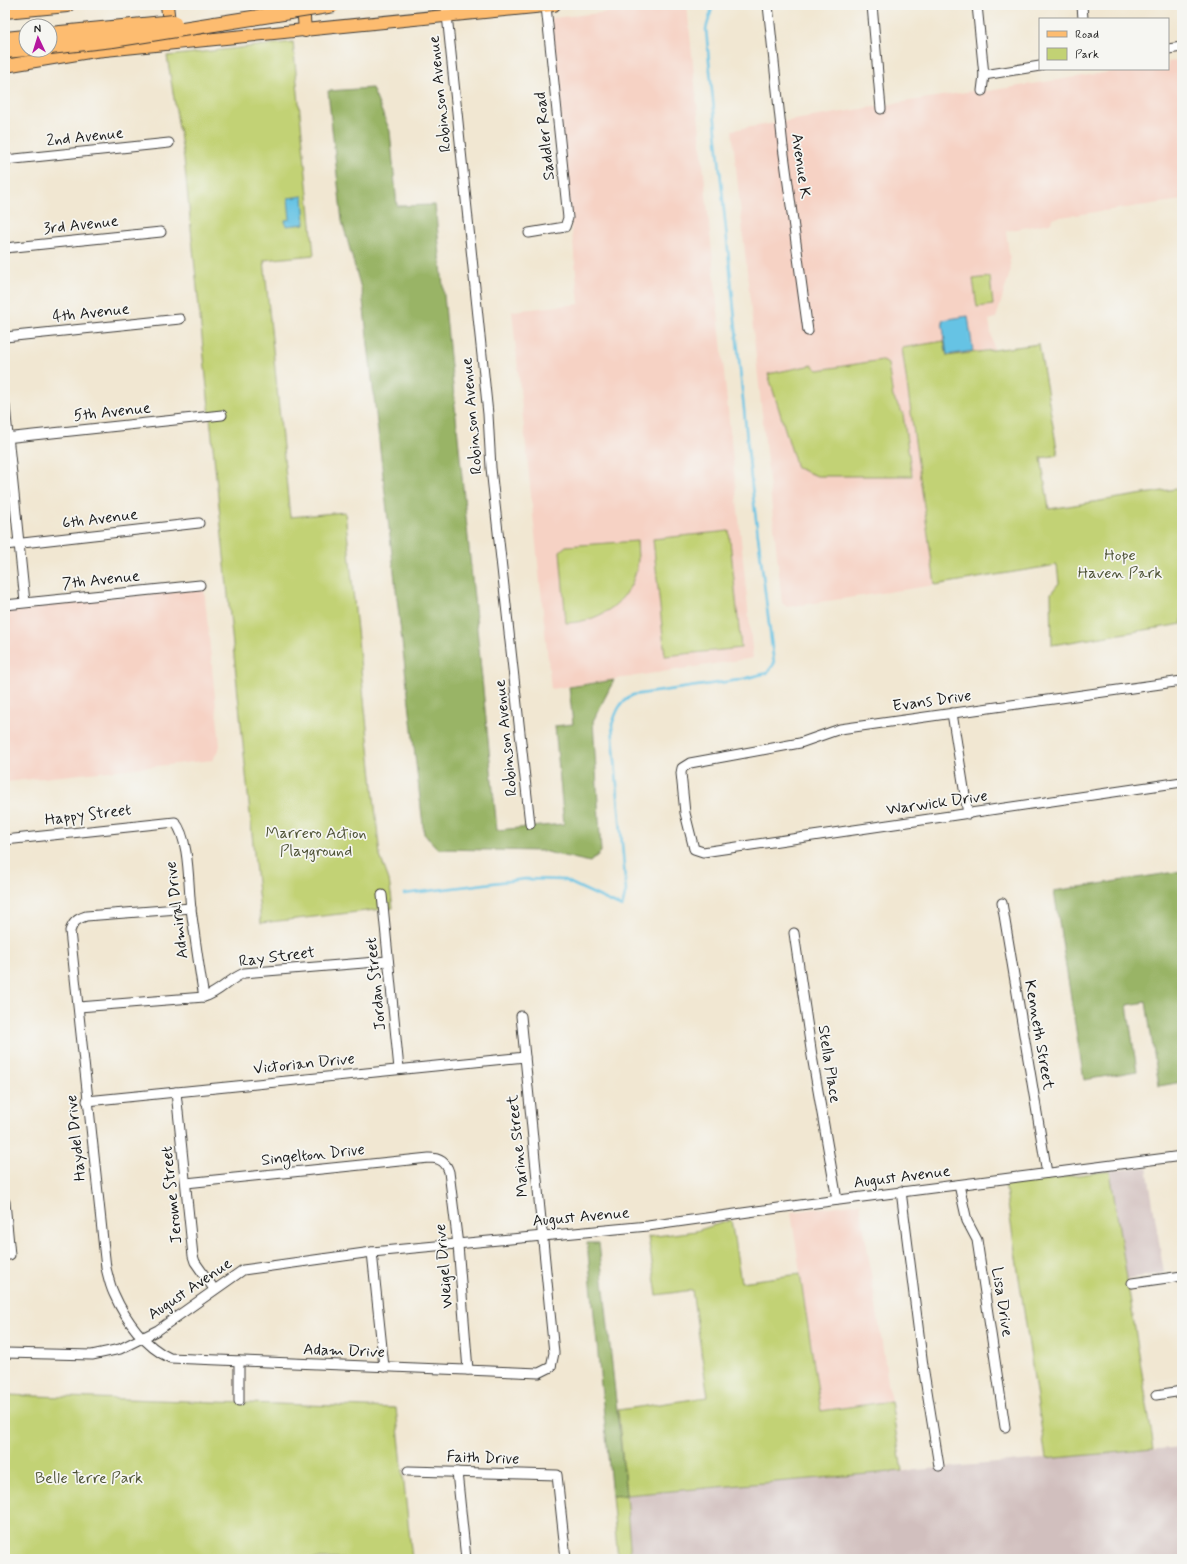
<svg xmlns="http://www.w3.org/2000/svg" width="1187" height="1564" viewBox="0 0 1187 1564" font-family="Mynerve,sans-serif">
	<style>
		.built { fill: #f6d2c4 }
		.industrial { fill: #d1bfbe }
		.green { fill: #c2d274; stroke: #6f7748 }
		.forest { fill: #99b466; stroke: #5a6841 }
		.water { fill: #66c3e4; stroke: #417080 }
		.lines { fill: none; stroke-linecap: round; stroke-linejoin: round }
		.stream { stroke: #66c3e4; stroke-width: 2.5 }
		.minor-casing { stroke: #3c3a37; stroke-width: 11 }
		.major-casing { stroke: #3c3a37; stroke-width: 14 }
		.highway-casing { stroke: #3c3a37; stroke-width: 16 }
		.minor { stroke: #fff; stroke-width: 9 }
		.major { stroke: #fdbc70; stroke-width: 12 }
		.highway { stroke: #fdbc70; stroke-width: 14 }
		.highway-bridge-casing { stroke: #3c3a37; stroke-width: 16; stroke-linecap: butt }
		.highway-bridge { stroke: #fdbc70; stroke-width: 14 }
		.labels { text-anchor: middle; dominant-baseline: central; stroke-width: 3.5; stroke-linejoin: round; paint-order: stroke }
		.street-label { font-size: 16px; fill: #1c1c1c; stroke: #f6f6f2 }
		.park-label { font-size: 16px; fill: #4e5336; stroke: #f6f6f2 }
	</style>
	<rect width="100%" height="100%" fill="#f6f6f2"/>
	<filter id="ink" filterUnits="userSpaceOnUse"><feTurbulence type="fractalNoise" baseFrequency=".025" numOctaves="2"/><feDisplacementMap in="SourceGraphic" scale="8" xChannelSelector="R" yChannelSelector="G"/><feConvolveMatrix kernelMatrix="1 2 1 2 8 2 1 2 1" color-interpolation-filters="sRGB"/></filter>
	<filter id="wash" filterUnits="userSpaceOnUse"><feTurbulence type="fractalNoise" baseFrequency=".012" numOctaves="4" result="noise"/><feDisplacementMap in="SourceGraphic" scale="16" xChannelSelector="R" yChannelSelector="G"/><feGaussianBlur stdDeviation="0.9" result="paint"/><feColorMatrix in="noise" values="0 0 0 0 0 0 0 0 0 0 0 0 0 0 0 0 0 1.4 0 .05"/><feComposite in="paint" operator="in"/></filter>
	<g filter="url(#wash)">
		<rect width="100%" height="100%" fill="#f1e7d2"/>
		<g class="built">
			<polygon points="678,5 687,5 753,658 551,689 512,311 579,304 551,18"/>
			<polygon points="1182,60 1182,200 1053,218 1050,223 1006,231 1011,269 996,318 989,320 994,349 947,356 944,341 902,348 935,585 787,607 782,603 732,130 978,90 988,91 1128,69 1168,69 1168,62"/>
			<polygon points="204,588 220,746 213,760 5,782 5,609"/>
			<polygon points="860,1203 891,1401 821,1411 791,1212"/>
		</g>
		<g class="industrial">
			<polygon points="1147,1167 1164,1273 1126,1279 1110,1171"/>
			<polygon points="1182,1447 1182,1559 631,1559 626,1495"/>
		</g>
		<g class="green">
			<polygon points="293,42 314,255 264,260 290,517 345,512 380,856 389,880 393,908 261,923 184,159 167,56"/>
			<polygon points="990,277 993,305 977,307 973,279"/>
			<polygon points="944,341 947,356 1039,344 1058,455 1041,458 1049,509 1182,488 1182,624 1052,645 1051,593 1059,583 1057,565 935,585 902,348"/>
			<polygon points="882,360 888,364 893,397 903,414 912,476 817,476 797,468 768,374 812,365 818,370"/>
			<polygon points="729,531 741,648 665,656 653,539"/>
			<path d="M637,541C637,547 638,553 638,559C635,598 603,622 566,623L560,551L566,546Z"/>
			<polygon points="1110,1171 1154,1449 1046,1459 1005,1184"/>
			<polygon points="731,1220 741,1282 800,1274 821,1411 891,1401 902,1471 626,1495 631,1559 618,1559 612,1496 626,1495 618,1410 708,1397 692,1290 657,1295 648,1237 696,1231"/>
			<polygon points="5,1395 396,1408 412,1559 5,1559"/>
		</g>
		<g class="forest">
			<polygon points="372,88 390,131 397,206 435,205 497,830 564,824 555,726 573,724 569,687 614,680 593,721 601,852 590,862 542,851 438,849 424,834 362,292 342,221 328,91"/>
			<polygon points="1182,871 1182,1082 1159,1086 1146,1002 1127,1005 1137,1071 1084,1080 1054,891"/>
			<polygon points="587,1243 599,1243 626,1495 612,1496"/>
		</g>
		<g class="water">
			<polygon points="303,196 305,224 286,226 285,220 290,219 288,198"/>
			<polygon points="968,316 973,351 947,355 942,320"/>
		</g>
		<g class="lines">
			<path class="stream" d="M404,894L525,879L564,880L622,907L626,891L612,725C616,712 620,701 633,695L739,680L767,673L774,664L751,479L709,61L706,29L713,5"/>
		</g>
	</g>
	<g filter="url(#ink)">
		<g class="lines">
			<defs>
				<g id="minor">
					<polyline points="446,5 488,414 491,468 530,824"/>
					<polyline points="768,5 783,147 808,331"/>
					<polyline points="872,5 881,109"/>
					<polyline points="977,5 984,75 982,91"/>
					<polyline points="1082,5 1083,19"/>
					<polyline points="1168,49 1182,47"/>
					<polyline points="984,75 1040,66"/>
					<polyline points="5,160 169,143"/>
					<polyline points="529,233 565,227 568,218 546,6"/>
					<polyline points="5,248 161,232"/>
					<polyline points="5,337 180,319"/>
					<polyline points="5,406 25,602"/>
					<polyline points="5,438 222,415"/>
					<polyline points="5,545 199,523"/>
					<polyline points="5,605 200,585"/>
					<polyline points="1182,681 840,729 800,743 690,763 682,768 681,773 685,813 694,849 703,852 1182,782"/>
					<polyline points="952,713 968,814"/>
					<path d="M5,840L175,822C190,840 188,885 191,909C195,938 199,968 204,997"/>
					<polyline points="382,895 399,1069"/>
					<polyline points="1002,903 1047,1173"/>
					<path d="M191,908L86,916C77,919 73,922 70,931L106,1268C108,1276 110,1286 114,1294C125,1319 145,1347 170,1358L539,1373L551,1367L554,1353L521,1016"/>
					<polyline points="794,933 812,1056 837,1200"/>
					<path d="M79,1007L204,997C219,993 229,979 244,973L388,961"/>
					<polyline points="176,1092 193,1256 195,1262 214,1289"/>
					<polyline points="87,1101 525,1057"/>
					<path d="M186,1183L429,1158C440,1158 446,1162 449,1172L458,1245L468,1370"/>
					<polyline points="959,1185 967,1221 977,1240 1005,1427"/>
					<polyline points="901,1191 923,1366 939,1466"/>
					<polyline points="5,1202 10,1255 5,1255"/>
					<polyline points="372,1252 384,1367"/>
					<polyline points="1132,1283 1182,1276"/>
					<polyline points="5,1353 92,1355 120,1349 158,1330 243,1270 372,1252 648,1226 800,1205 1182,1156"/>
					<polyline points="1156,1395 1182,1391"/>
					<polyline points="239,1401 239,1361"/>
					<polyline points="408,1471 557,1475 566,1559"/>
					<polyline points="457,1472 466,1559"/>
				</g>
				<g id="major">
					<polyline points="167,5 170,31"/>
					<polyline points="303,5 305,31"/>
					<polyline points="5,66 95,51 554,5"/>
				</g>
				<g id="highway">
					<polyline points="5,11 67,5"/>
					<polyline points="5,39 26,37"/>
					<polyline points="5,51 26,49"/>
				</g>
			</defs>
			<use href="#minor" class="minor-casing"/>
			<use href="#major" class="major-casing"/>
			<use href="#highway" class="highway-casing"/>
			<use href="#minor" class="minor"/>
			<use href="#major" class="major"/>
			<use href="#highway" class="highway"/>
			<defs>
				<g id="highway-bridge">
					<polyline points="50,34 174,22"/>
					<polyline points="50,47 113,40 334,5"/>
				</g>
			</defs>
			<use href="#highway-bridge" class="highway-bridge-casing"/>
			<use href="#highway-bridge" class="highway-bridge"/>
		</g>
	</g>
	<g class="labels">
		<g class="street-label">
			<text transform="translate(440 94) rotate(-96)">Robinson Avenue</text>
			<text transform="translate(545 136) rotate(-96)">Saddler Road</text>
			<text transform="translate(85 137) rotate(-6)">2nd Avenue</text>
			<text transform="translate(801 166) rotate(82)">Avenue K</text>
			<text transform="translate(81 225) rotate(-6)">3rd Avenue</text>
			<text transform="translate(91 313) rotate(-6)">4th Avenue</text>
			<text transform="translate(112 412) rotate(-6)">5th Avenue</text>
			<text transform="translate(472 416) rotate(-95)">Robinson Avenue</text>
			<text transform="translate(100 519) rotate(-7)">6th Avenue</text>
			<text transform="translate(101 580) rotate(-6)">7th Avenue</text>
			<text transform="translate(932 701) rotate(-8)">Evans Drive</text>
			<text transform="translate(506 738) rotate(-96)">Robinson Avenue</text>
			<text transform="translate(937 803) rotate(-8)">Warwick Drive</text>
			<text transform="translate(88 815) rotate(-7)">Happy Street</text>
			<text transform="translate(177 910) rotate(-97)">Admiral Drive</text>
			<text transform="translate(277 957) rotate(-7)">Ray Street</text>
			<text transform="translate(376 984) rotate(-96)">Jordan Street</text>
			<text transform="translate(1039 1035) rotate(80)">Kenneth Street</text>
			<text transform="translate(304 1064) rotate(-6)">Victorian Drive</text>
			<text transform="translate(829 1064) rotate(81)">Stella Place</text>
			<text transform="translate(76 1138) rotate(-96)">Haydel Drive</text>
			<text transform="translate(518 1146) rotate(-96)">Marine Street</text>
			<text transform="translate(313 1155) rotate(-6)">Singelton Drive</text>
			<text transform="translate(902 1177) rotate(-7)">August Avenue</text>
			<text transform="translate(172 1195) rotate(-96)">Jerome Street</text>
			<text transform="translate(581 1217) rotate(-5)">August Avenue</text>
			<text transform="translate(444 1266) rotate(-95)">Weigel Drive</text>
			<text transform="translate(190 1289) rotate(-34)">August Avenue</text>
			<text transform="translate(1002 1302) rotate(81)">Lisa Drive</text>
			<text transform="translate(344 1351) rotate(2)">Adam Drive</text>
			<text transform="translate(483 1458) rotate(2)">Faith Drive</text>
		</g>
		<g class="park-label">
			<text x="1120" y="555">Hope<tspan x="1120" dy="18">Haven Park</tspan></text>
			<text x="316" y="833">Marrero Action<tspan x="316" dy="18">Playground</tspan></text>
			<text x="89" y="1478">Belle Terre Park</text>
		</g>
	</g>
	<rect width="1187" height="1564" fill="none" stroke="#f6f6f2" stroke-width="20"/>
	<rect x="1039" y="18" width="130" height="52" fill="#f6f6f2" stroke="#9f9f9c"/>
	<rect x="1047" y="31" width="20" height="6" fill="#fdbc70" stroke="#9f9f9c"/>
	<text x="1075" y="38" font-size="12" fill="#1c1c1c">Road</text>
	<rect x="1047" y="48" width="20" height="12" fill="#c2d274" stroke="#9f9f9c"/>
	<text x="1075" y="58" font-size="12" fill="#1c1c1c">Park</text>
	<g transform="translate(38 38) rotate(356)"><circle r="19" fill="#f6f6f2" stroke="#9f9f9c"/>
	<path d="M0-3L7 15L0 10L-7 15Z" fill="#b5179e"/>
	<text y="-6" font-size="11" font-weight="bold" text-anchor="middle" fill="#1c1c1c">N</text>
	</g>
</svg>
